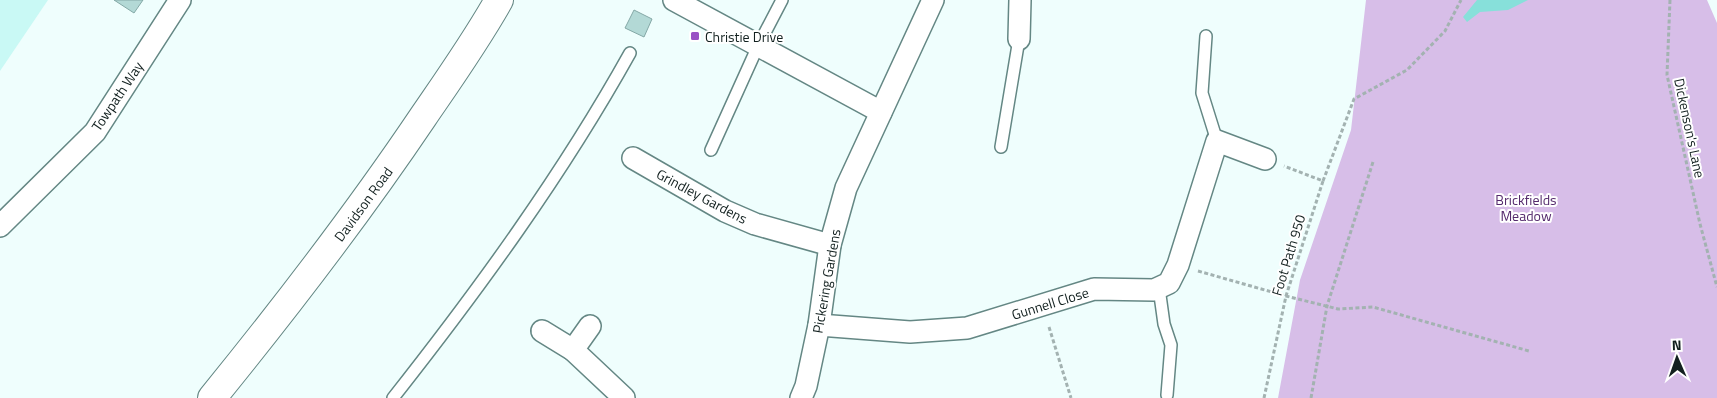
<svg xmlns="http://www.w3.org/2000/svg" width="1717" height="398" viewBox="0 0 1717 398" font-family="'Titillium Web',sans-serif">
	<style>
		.built { fill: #c9f9f5 }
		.green { fill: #d7bee8 }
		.water { fill: #87e0da }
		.building { fill: #b3d9d6; stroke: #84a8a6 }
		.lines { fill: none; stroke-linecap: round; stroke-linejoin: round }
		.lane-casing { stroke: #648784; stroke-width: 14 }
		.street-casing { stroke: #648784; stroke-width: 24 }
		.secondary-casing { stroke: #648784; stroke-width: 30 }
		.path { stroke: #a3b2b1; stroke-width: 3; stroke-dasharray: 4 2.5; stroke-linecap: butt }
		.lane { stroke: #fff; stroke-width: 11 }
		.street { stroke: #fff; stroke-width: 21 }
		.secondary { stroke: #fff; stroke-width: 28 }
		.poi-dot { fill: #9b51c4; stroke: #fff; stroke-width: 2 }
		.labels { text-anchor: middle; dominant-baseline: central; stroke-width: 4; stroke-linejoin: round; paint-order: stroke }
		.poi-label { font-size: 14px; fill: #12201f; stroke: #fff; text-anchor: start }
		.street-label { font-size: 14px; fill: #12201f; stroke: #fff }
		.park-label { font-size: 14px; fill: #542a6c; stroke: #fff }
	</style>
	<rect width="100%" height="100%" fill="#effefd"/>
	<polygon class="built" points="0,0 48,0 0,71"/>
	<polygon class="green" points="1366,0 1707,0 1717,23 1717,398 1278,398 1300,280 1351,130"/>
	<polygon class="water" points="1477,0 1528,0 1508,10 1480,12 1467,22 1463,17"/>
	<g class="building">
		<polygon points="114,0 143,0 134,13"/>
		<polygon points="634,10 652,19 644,37 625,28"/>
	</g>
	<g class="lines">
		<defs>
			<g id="lane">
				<polyline points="1206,36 1202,93 1217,141"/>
				<polyline points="1001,147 1019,39"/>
				<polyline points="711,150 758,46 782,0"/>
				<polyline points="1159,288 1164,324 1171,345 1167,395"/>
				<path d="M393,398C479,289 562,175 630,53"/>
			</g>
			<g id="street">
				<polyline points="674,0 881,112"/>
				<polyline points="1019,39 1020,0"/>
				<polyline points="633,158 725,211 755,224 830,245"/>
				<polyline points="0,226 95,132 180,0"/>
				<polyline points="819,325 910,332 967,328 1094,289 1154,290 1169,283 1178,265 1217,141 1265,159"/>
				<polyline points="590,326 573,350 624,398"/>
				<polyline points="542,331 573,350"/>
				<polyline points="801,398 806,386 819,325 830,245 846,188 933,0"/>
			</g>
			<path id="secondary" d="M212,398C286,307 357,215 423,117C449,79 476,41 499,0"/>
		</defs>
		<use href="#lane" class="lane-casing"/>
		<use href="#street" class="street-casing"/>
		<use href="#secondary" class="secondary-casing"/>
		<g class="path">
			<polyline points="1670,0 1667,75 1700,224 1717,287"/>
			<polyline points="1323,181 1354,99 1407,70 1445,31 1461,0"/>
			<polyline points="1198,271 1286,296 1338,309 1373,307 1529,351"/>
			<polyline points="1049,327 1071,398"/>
			<polyline points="1264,398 1286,296 1323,181 1284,166"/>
			<polyline points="1311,398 1327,306 1373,162"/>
		</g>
		<use href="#lane" class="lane"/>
		<use href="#street" class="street"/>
		<use href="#secondary" class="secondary"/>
	</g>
	<rect class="poi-dot" x="690" y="31" width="10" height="10" rx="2.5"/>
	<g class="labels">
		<g class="poi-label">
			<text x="705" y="36">Christie Drive</text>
		</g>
		<g class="street-label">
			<text transform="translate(117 96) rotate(-56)">Towpath Way</text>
			<text transform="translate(1690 128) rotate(78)">Dickenson's Lane</text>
			<text transform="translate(702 196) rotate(28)">Grindley Gardens</text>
			<text transform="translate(363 204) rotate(-54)">Davidson Road</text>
			<text transform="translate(1288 255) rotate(-73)">Foot Path 950</text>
			<text transform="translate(826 281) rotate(-80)">Pickering Gardens</text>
			<text transform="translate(1050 303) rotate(-17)">Gunnell Close</text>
		</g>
		<g class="park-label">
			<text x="1526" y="199">Brickfields<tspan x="1526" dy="16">Meadow</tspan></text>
		</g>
	</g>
	<g transform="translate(1677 358) rotate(358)" stroke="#ffffff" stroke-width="4" paint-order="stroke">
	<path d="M0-4L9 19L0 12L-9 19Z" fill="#12201f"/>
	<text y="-8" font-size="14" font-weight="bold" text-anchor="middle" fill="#12201f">N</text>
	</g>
</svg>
